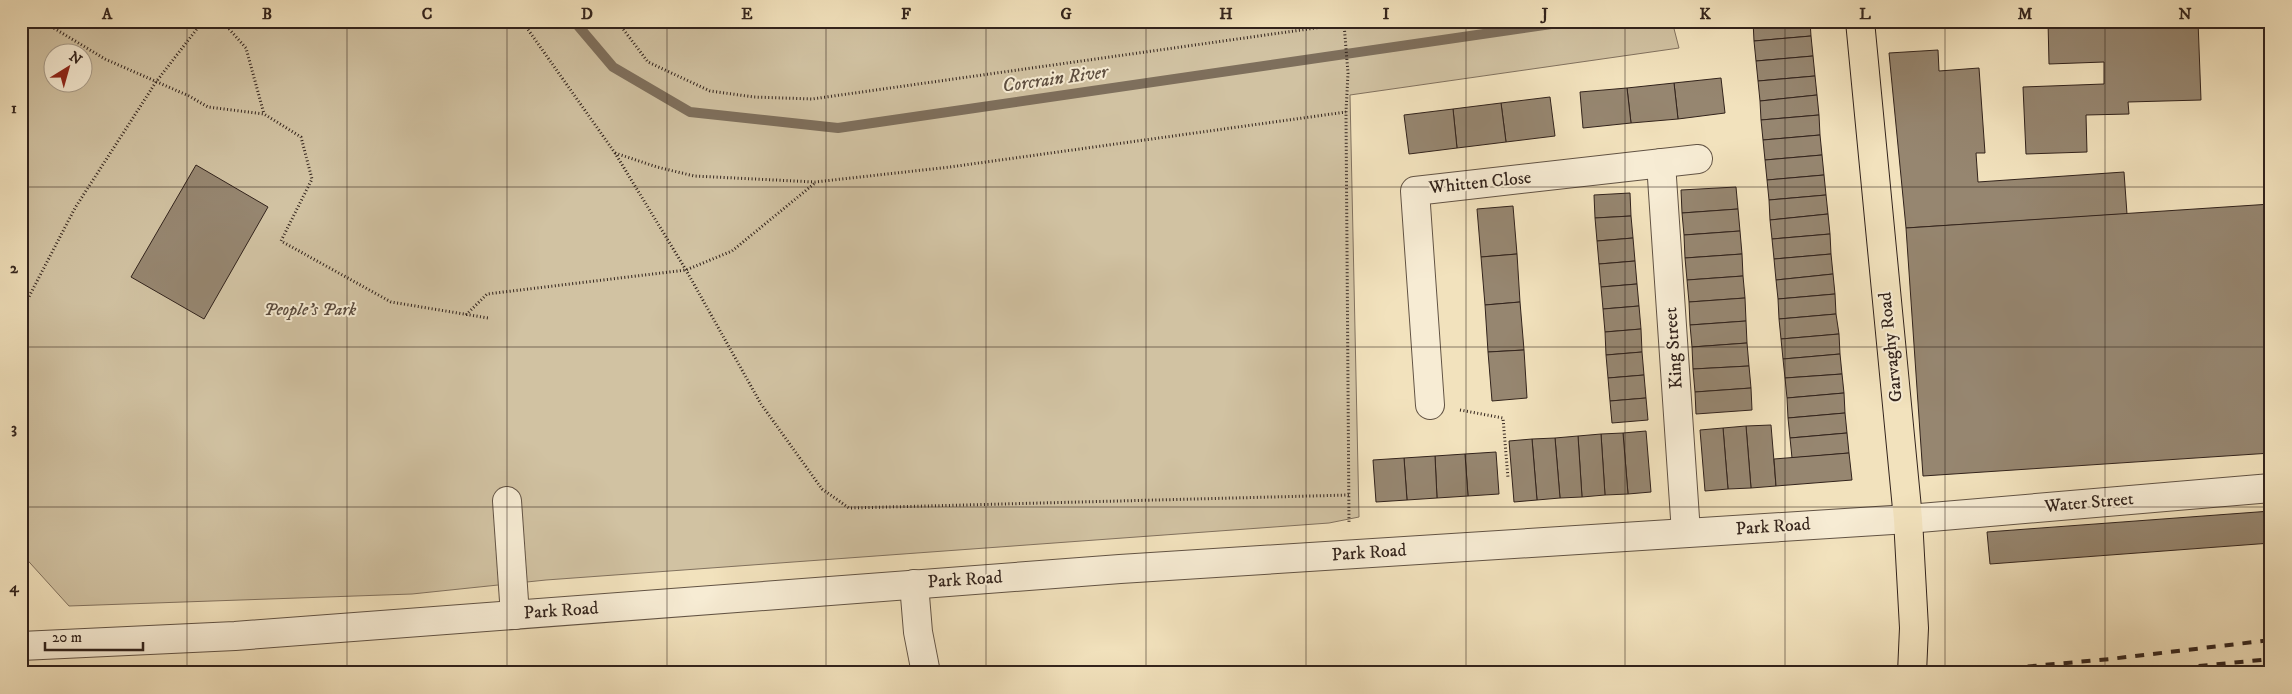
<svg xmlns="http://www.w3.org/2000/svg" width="2292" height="694" viewBox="0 0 2292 694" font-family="'IM FELL DW Pica',serif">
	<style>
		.green { fill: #d1c2a2; stroke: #82725f; fill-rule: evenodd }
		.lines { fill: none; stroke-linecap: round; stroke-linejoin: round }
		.stream { stroke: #7e6f5c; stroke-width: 10 }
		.building { fill: #968670; stroke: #32231c }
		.minor-casing { stroke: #625344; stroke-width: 30 }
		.major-casing { stroke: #32231c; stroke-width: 30 }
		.path { stroke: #32231c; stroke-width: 3; stroke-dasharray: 1 2.5; stroke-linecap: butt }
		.minor { stroke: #f7ecd4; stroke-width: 28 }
		.major { stroke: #f2e2bd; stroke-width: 28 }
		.rail { stroke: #32231c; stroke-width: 4; stroke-dasharray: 9 9; stroke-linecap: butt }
		.grid { fill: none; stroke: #32231c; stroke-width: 1; stroke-opacity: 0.55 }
		.labels { text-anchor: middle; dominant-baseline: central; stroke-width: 4; stroke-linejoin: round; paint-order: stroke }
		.street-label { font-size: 18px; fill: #32231c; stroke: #f7ecd4 }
		.park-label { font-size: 18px; font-style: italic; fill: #5a4b3e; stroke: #f7ecd4 }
		.water-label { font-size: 19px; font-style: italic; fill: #5e4f41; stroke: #f7ecd4 }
		.neatline { fill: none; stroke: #32231c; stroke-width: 2 }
		.grid-label { font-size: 16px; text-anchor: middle; font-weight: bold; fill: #32231c }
	</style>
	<rect width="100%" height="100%" fill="#f2e2bd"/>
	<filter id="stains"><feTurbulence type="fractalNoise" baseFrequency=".004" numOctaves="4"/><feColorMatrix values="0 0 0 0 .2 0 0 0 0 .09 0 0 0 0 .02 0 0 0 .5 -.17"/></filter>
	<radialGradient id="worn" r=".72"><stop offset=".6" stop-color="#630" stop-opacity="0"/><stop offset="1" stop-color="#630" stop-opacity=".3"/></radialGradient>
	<path class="green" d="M21,21H1672L1679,48L1350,95L1359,517L1329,523L546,580L412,594L69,606L21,553ZM52,52H82V82H52Z"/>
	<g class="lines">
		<polyline class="stream" points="574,21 613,67 690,112 838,128 1572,21"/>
	</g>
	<g class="building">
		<polygon points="1753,21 1810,21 1811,36 1754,41"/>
		<polygon points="2048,21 2198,21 2201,100 2128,102 2129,114 2086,115 2087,152 2026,154 2023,87 2104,84 2104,62 2049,64"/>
		<polygon points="1811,36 1813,56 1756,61 1754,41"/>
		<polygon points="1938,50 1939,71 1979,68 1985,153 1976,153 1978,182 2124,172 2127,214 1906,228 1889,53"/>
		<polygon points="1813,56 1815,76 1758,81 1756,61"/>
		<polygon points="1815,76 1817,95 1760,101 1758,81"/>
		<polygon points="1721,78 1725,113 1678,119 1674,83"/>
		<polygon points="1674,83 1678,119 1631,123 1627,88"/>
		<polygon points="1627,88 1631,123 1583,128 1580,92"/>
		<polygon points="1817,95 1819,115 1761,120 1760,101"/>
		<polygon points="1550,97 1555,136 1506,142 1501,103"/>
		<polygon points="1501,103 1506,142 1457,148 1453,109"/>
		<polygon points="1453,109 1457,148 1409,154 1404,115"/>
		<polygon points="1819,115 1820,135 1763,140 1761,120"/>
		<polygon points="1820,135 1822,155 1765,160 1763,140"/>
		<polygon points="1822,155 1824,175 1767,180 1765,160"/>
		<polygon points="196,165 268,207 204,319 131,277"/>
		<polygon points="1824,175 1826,195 1769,200 1767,180"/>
		<polygon points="1736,187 1738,209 1682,213 1681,190"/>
		<polygon points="1630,193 1631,216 1595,218 1594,195"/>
		<polygon points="1826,195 1828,214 1770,220 1769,200"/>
		<polygon points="2271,204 2271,453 1923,476 1906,228"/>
		<polygon points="1513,206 1517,254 1481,257 1477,209"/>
		<polygon points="1738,209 1740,231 1684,235 1682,213"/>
		<polygon points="1828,214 1830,234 1772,239 1770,220"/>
		<polygon points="1631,216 1633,238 1597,241 1595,218"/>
		<polygon points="1740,231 1742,254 1685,258 1684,235"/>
		<polygon points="1830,234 1831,254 1774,259 1772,239"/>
		<polygon points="1633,238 1635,261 1599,264 1597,241"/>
		<polygon points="1517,254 1520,302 1485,305 1481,257"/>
		<polygon points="1742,254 1743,276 1687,280 1685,258"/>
		<polygon points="1831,254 1833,274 1776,280 1774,259"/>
		<polygon points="1635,261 1637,284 1601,287 1599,264"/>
		<polygon points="1833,274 1835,294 1778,299 1776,280"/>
		<polygon points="1743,276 1745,298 1689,302 1687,280"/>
		<polygon points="1637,284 1639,306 1603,309 1601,287"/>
		<polygon points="1835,294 1836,314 1779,319 1778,299"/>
		<polygon points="1745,298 1746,321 1690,325 1689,302"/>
		<polygon points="1520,302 1524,350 1488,352 1485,305"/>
		<polygon points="1639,306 1641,329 1605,332 1603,309"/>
		<polygon points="1836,314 1839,334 1781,339 1779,319"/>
		<polygon points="1746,321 1747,343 1692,347 1690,325"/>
		<polygon points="1641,329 1642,352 1606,355 1605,332"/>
		<polygon points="1839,334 1840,354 1783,359 1781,339"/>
		<polygon points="1747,343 1749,366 1693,369 1692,347"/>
		<polygon points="1524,350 1527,398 1492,401 1488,352"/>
		<polygon points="1642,352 1644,375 1608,378 1606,355"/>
		<polygon points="1840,354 1842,374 1785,378 1783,359"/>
		<polygon points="1749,366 1751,388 1695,392 1693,369"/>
		<polygon points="1842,374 1844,393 1787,398 1785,378"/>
		<polygon points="1644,375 1646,398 1610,401 1608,378"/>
		<polygon points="1751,388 1752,410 1696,414 1695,392"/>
		<polygon points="1844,393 1845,413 1788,418 1787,398"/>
		<polygon points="1646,398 1648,420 1612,423 1610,401"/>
		<polygon points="1845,413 1847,433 1790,438 1788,418"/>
		<polygon points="1771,425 1776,486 1751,488 1746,426"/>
		<polygon points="1746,426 1751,488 1728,489 1723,428"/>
		<polygon points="1723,428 1728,489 1705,491 1700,430"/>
		<polygon points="1646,431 1651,492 1628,494 1623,433"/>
		<polygon points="1623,433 1628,494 1605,495 1601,434"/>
		<polygon points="1847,433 1849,453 1792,458 1790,438"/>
		<polygon points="1601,434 1605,495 1582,497 1578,436"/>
		<polygon points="1578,436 1582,497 1560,498 1555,438"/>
		<polygon points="1555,438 1560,498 1537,500 1532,439"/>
		<polygon points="1532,439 1537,500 1514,502 1509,441"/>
		<polygon points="1496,452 1499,494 1468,496 1465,454"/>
		<polygon points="1849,453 1852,480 1776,486 1774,459"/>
		<polygon points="1465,454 1468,496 1437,498 1435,456"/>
		<polygon points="1435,456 1437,498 1407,500 1404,458"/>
		<polygon points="1404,458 1407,500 1376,502 1373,460"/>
		<polygon points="2271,511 2271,543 1990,564 1987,532"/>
	</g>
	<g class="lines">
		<defs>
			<g id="minor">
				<polyline points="1661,163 1686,533"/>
				<polyline points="1430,405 1415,191 1698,159"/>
				<polyline points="507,501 515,615"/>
				<polyline points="914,584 918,632 926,673"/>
				<polyline points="21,646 235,636 1120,569 1908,519 2271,488"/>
			</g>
			<polyline id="major" points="1860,21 1908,519 1914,628 1912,673"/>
		</defs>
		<use href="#minor" class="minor-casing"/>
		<use href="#major" class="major-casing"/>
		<g class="path">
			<polyline points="42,21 105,59 189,96 208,107 264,114 301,137 312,179 281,241 391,302 488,318"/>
			<polyline points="222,21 246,48 264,114"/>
			<polyline points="522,21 615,153 686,270 761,404 822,489 849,508 1349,495"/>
			<polyline points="617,21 648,62 710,91 754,97 812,99 1365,21"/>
			<polyline points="1344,24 1348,73 1346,112 1349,523"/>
			<polyline points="615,153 657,167 694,176 815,182 950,167 1346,112"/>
			<polyline points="21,312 75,208 156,82 203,21"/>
			<polyline points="466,315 487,294 686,270 732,251 815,183"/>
			<polyline points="1460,410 1503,418 1508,478"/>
		</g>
		<use href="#minor" class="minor"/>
		<use href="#major" class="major"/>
		<g class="rail">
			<polyline points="1956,673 2110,659 2271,640"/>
			<polyline points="2127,673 2271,659"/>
		</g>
	</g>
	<path class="grid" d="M187,21V673M347,21V673M507,21V673M667,21V673M826,21V673M986,21V673M1146,21V673M1306,21V673M1466,21V673M1625,21V673M1785,21V673M1945,21V673M2105,21V673M21,187H2271M21,347H2271M21,507H2271"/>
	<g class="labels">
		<g class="street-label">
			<text transform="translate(1480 183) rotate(-6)">Whitten Close</text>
			<text transform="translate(1891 347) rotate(-96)">Garvaghy Road</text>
			<text transform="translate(1674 348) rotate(-94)">King Street</text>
			<text transform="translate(2089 503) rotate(-5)">Water Street</text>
			<text transform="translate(1773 527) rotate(-4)">Park Road</text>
			<text transform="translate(1369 553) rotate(-4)">Park Road</text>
			<text transform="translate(965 580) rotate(-4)">Park Road</text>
			<text transform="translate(561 611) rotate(-4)">Park Road</text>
		</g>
		<g class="park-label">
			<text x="310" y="310">People's Park</text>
		</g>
		<g class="water-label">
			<text transform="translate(1055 79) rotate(-8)">Corcrain River</text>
		</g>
	</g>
	<rect width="2292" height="694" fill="none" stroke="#f2e2bd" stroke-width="55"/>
	<g transform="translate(68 68) rotate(37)"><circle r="24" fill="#f7ecd4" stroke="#a89c8a"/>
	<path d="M0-4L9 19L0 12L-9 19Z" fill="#8f2418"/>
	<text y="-8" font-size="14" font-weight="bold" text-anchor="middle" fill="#32231c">N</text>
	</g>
	<path d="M45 642v8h98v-8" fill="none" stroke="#32231c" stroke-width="2.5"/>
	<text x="52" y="642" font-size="15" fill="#32231c" stroke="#f7ecd4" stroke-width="4" paint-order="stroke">20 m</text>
	<rect x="28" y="28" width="2236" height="638" class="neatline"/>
	<g class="grid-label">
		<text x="107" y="19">A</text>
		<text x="267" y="19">B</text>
		<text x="427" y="19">C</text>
		<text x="587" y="19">D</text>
		<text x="747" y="19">E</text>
		<text x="906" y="19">F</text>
		<text x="1066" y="19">G</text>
		<text x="1226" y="19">H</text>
		<text x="1386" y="19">I</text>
		<text x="1545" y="19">J</text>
		<text x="1705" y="19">K</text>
		<text x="1865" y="19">L</text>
		<text x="2025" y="19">M</text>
		<text x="2185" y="19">N</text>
		<text x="14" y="113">1</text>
		<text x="14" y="273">2</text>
		<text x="14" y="433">3</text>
		<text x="14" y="592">4</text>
	</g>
	<rect width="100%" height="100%" filter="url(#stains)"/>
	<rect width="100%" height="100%" fill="url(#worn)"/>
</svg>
